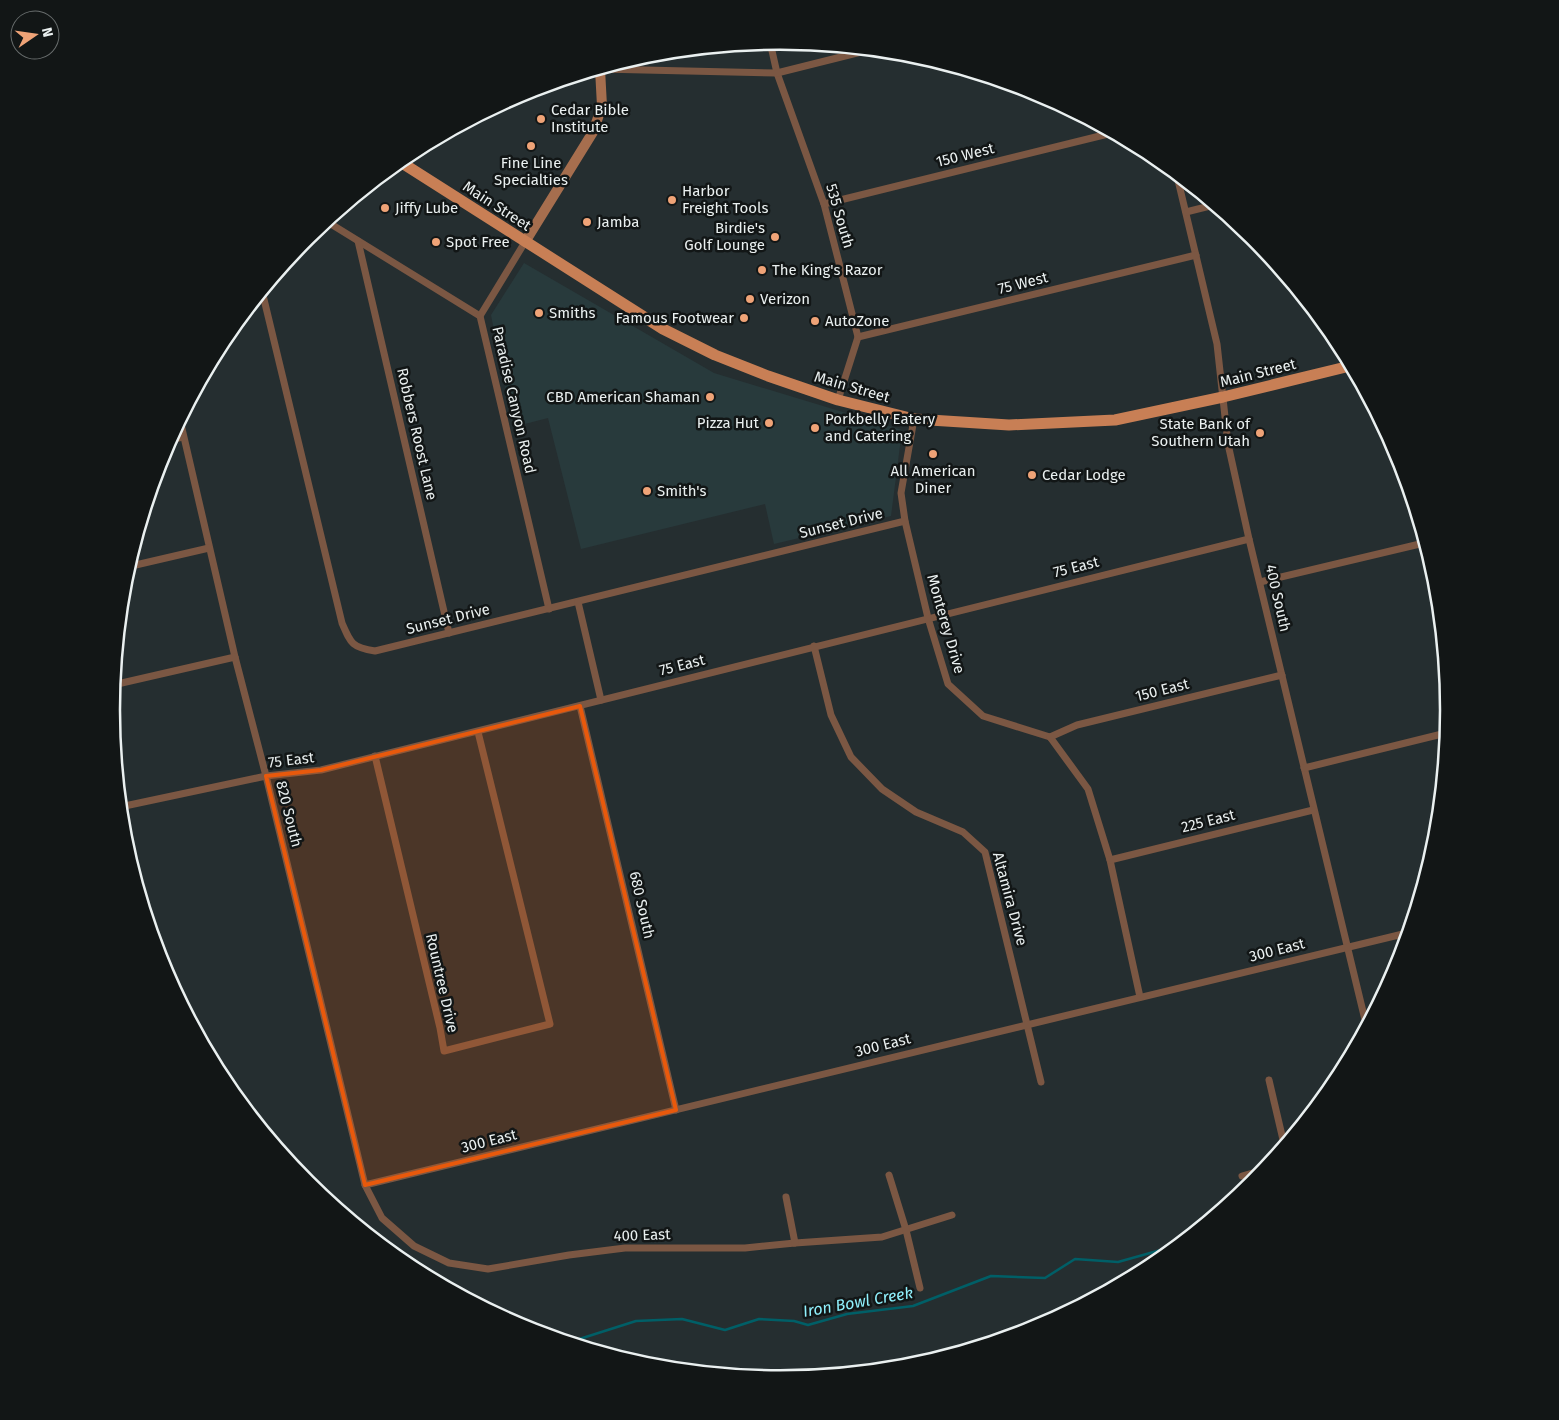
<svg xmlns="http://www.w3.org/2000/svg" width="1559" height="1420" viewBox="0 0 1559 1420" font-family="'Fira Sans',sans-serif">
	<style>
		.built { fill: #283a3c }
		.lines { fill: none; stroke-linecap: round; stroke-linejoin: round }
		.stream { stroke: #005f67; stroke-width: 2.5 }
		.minor { stroke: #7b5743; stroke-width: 7 }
		.secondary { stroke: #a66e4e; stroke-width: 10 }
		.primary { stroke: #c87f55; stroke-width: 11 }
		.marked { fill: #e8590c; fill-opacity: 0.2; stroke: #e8590c; stroke-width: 4; stroke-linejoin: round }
		.poi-dot { fill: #efa377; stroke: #121616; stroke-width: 2 }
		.labels { text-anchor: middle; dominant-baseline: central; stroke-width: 5; stroke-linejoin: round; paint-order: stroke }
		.poi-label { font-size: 15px; fill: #eaf0f0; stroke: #121616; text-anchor: start }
		.street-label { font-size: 15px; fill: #eaf0f0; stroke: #121616 }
		.water-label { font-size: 16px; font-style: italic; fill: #90f1fd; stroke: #121616 }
		.rim { fill: none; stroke: #eaf0f0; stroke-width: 2.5 }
	</style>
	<rect width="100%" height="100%" fill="#252e30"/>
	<polygon class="built" points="524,263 714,373 902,430 891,516 774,544 765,504 581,549 548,418 513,427 491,315"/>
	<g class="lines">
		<polyline class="stream" points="570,1342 636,1321 682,1319 725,1330 759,1319 794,1321 808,1325 847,1314 913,1306 991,1276 1045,1278 1075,1259 1118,1262 1175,1246"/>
		<g class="minor">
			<polyline points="770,42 777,73 824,204 858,337 838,400"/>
			<polyline points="600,69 777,73 869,50"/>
			<polyline points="1177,176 1217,344 1228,444 1249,539 1366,1024"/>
			<polyline points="824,204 1112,133"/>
			<polyline points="1186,212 1214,205"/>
			<polyline points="326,221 480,316 549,609"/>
			<polyline points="358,241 449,633"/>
			<path d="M262,291L342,623C351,644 352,647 375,651L905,521"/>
			<polyline points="480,316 525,242"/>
			<polyline points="858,337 1196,255"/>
			<polyline points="914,419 901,493 905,521 928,618 948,684 983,716 1050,737 1088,789 1110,860 1140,997"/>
			<polyline points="180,420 235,657 266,776 365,1185 382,1218 414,1246 449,1263 488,1269 569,1255 625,1248 745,1248 795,1243 882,1237 952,1215"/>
			<polyline points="169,440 183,437"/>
			<polyline points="127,567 209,548"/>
			<polyline points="1260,582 1424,543"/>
			<polyline points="578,602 601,700"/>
			<polyline points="814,646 831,715 851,757 882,789 916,812 963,832 985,852 1041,1082"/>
			<polyline points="113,685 235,657"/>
			<polyline points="580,706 676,1110"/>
			<polyline points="1050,737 1077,725 1282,675"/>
			<polyline points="375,756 440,1028 444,1051 550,1024 478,732"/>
			<polyline points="1304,768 1446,733"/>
			<polyline points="120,807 266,776 321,770 1249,539"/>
			<polyline points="1110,860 1313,810"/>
			<polyline points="1269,1080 1284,1144"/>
			<polyline points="889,1175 906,1230 920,1288"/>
			<polyline points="1242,1176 1263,1170"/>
			<polyline points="365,1185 1407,933"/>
			<polyline points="786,1197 795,1243"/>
		</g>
		<polyline class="secondary" points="525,242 593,132 602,106 600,69"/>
		<polyline class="primary" points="399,161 663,329 715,355 768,376 838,400 914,419 1009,425 1115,420 1223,397 1350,366"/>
	</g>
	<path class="marked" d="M580,706L676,1110L365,1185L266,776L321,770Z"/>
	<g class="poi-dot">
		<circle cx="541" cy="119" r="5"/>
		<circle cx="531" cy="146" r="5"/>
		<circle cx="672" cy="200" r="5"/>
		<circle cx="385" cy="208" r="5"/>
		<circle cx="587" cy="222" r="5"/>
		<circle cx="775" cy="237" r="5"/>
		<circle cx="436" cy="242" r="5"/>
		<circle cx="762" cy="270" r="5"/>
		<circle cx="750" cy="299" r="5"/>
		<circle cx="539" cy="313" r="5"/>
		<circle cx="744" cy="318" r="5"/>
		<circle cx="815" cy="321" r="5"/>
		<circle cx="710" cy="397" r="5"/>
		<circle cx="769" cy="423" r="5"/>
		<circle cx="815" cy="428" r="5"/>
		<circle cx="1260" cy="433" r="5"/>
		<circle cx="933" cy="454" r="5"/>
		<circle cx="1032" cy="475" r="5"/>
		<circle cx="647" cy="491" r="5"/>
	</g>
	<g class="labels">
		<g class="poi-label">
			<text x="551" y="110">Cedar Bible<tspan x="551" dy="17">Institute</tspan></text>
			<text x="531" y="163" text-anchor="middle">Fine Line<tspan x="531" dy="17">Specialties</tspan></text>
			<text x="682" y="191">Harbor<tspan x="682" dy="17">Freight Tools</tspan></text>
			<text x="395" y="208">Jiffy Lube</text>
			<text x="597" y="222">Jamba</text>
			<text x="765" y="228" text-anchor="end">Birdie's<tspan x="765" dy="17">Golf Lounge</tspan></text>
			<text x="446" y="242">Spot Free</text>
			<text x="772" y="270">The King's Razor</text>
			<text x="760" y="299">Verizon</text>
			<text x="549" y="313">Smiths</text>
			<text x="734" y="318" text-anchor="end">Famous Footwear</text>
			<text x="825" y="321">AutoZone</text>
			<text x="700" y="397" text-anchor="end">CBD American Shaman</text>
			<text x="825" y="419">Porkbelly Eatery<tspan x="825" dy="17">and Catering</tspan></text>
			<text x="759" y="423" text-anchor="end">Pizza Hut</text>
			<text x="1250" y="424" text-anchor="end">State Bank of<tspan x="1250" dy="17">Southern Utah</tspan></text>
			<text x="933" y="471" text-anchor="middle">All American<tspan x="933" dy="17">Diner</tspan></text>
			<text x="1042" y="475">Cedar Lodge</text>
			<text x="657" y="491">Smith's</text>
		</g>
		<g class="street-label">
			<text transform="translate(965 155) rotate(-14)">150 West</text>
			<text transform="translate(497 206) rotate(33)">Main Street</text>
			<text transform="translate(840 216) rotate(74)">535 South</text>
			<text transform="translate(1023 283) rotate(-14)">75 West</text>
			<text transform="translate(1258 373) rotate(-14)">Main Street</text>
			<text transform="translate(852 387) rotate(16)">Main Street</text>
			<text transform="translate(514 400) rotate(77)">Paradise Canyon Road</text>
			<text transform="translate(417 434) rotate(77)">Robbers Roost Lane</text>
			<text transform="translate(841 523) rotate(-14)">Sunset Drive</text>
			<text transform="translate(1076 567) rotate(-14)">75 East</text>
			<text transform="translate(1278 598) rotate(77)">400 South</text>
			<text transform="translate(448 619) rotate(-14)">Sunset Drive</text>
			<text transform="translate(946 624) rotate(74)">Monterey Drive</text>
			<text transform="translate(682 665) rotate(-14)">75 East</text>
			<text transform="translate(1162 690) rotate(-14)">150 East</text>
			<text transform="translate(291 760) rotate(-7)">75 East</text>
			<text transform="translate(289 814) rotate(76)">820 South</text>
			<text transform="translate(1208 821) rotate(-14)">225 East</text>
			<text transform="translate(1010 899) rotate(75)">Altamira Drive</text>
			<text transform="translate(642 905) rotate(77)">680 South</text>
			<text transform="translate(1277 950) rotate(-14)">300 East</text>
			<text transform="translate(442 983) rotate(77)">Rountree Drive</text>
			<text transform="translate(883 1045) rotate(-14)">300 East</text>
			<text transform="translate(489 1141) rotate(-14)">300 East</text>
			<text transform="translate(642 1235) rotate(-2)">400 East</text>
		</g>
		<g class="water-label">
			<text transform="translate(858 1302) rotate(-10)">Iron Bowl Creek</text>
		</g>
	</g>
	<path d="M0 0H1559V1420H0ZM120 710a660 660 0 1 1 1320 0a660 660 0 1 1-1320 0Z" fill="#121616" fill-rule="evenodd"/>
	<path class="rim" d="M120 710a660 660 0 1 1 1320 0a660 660 0 1 1-1320 0Z"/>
	<g transform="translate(35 35) rotate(77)"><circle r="24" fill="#121616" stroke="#686d6d"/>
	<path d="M0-4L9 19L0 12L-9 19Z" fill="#efa377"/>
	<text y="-8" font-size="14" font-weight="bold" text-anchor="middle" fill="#eaf0f0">N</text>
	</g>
</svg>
